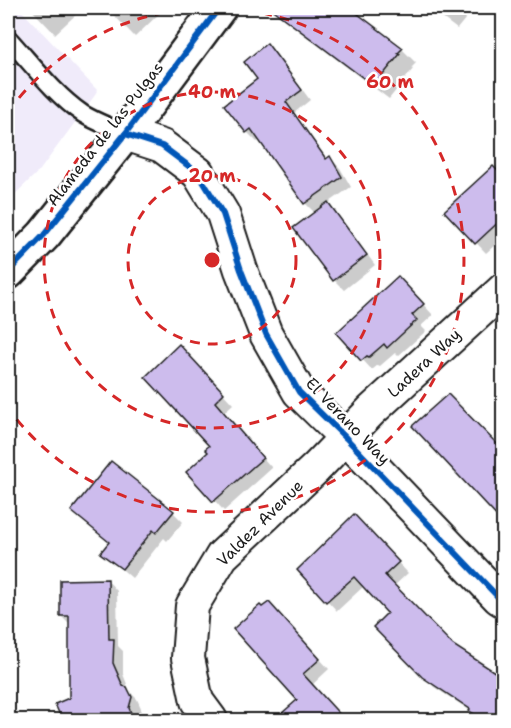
<svg xmlns="http://www.w3.org/2000/svg" width="511" height="728" viewBox="0 0 511 728" font-family="'Shantell Sans',sans-serif">
	<style>
		.built { fill: #f0ebfa }
		.shadow { fill: #0003 }
		.building { fill: #cdbced; stroke: #1c1c1c; stroke-width: 1.5 }
		.lines { fill: none; stroke-linecap: round; stroke-linejoin: round }
		.service-casing { stroke: #1c1c1c; stroke-width: 21 }
		.minor-casing { stroke: #1c1c1c; stroke-width: 36 }
		.secondary-casing { stroke: #1c1c1c; stroke-width: 38 }
		.service { stroke: #fff; stroke-width: 16 }
		.minor { stroke: #fff; stroke-width: 32 }
		.secondary { stroke: #fff; stroke-width: 33 }
		.cycleway-casing { stroke: #fff; stroke-width: 10 }
		.cycleway { stroke: #0057b8; stroke-width: 6 }
		.ring { fill: none; stroke: #d62828; stroke-width: 3; stroke-dasharray: 10 8 }
		.labels { text-anchor: middle; dominant-baseline: central; stroke-width: 5; stroke-linejoin: round; paint-order: stroke }
		.street-label { font-size: 16px; fill: #1c1c1c; stroke: #fff }
		.centre { fill: #d62828; stroke: #fff; stroke-width: 3 }
		.ring-label { font-size: 18px; text-anchor: middle; font-weight: bold; fill: #d62828; stroke: #fff; stroke-width: 5; stroke-linejoin: round; paint-order: stroke }
	</style>
	<rect width="100%" height="100%" fill="#fff"/>
	<filter id="ink" filterUnits="userSpaceOnUse"><feTurbulence type="fractalNoise" baseFrequency=".0167" numOctaves="2"/><feDisplacementMap in="SourceGraphic" scale="12" xChannelSelector="R" yChannelSelector="G"/><feConvolveMatrix kernelMatrix="1 2 1 2 8 2 1 2 1" color-interpolation-filters="sRGB"/></filter>
	<g filter="url(#ink)">
		<polygon class="built" points="8,8 19,8 98,91 40,170 8,201"/>
		<g class="shadow">
			<polygon points="30,8 83,8 55,34"/>
			<polygon points="107,8 165,8 135,37"/>
			<polygon points="292,8 366,8 359,16 402,49 416,63 411,68 413,69 389,99 299,31 285,17"/>
			<polygon points="429,8 474,8 457,29"/>
			<polygon points="267,45 277,55 310,100 294,113 328,160 330,158 340,168 351,187 327,204 337,214 375,265 344,290 334,280 315,213 305,203 260,140 257,142 247,132 226,105 260,79"/>
			<polygon points="504,159 504,237 486,253 446,211"/>
			<polygon points="408,288 433,315 421,326 426,331 398,356 395,353 380,366 378,365 372,370 338,333"/>
			<polygon points="188,356 233,404 223,413 272,468 224,511 189,472 210,452 212,446"/>
			<polygon points="73,511 173,512 183,522 167,541 164,538 132,578 102,552 110,543 83,521"/>
			<polygon points="354,517 408,573 394,586 453,647 504,680 504,720 480,720 471,711 434,687 375,627 389,613 364,586 337,611 299,570"/>
			<polygon points="108,581 117,591 118,646 123,651 123,674 130,692 137,699 141,708 139,720 63,720 57,705 70,699 70,625 61,616"/>
			<polygon points="278,613 329,669 312,685 344,720 289,720 283,714 299,700"/>
		</g>
		<g class="building">
			<polygon points="270,8 350,8 403,48 398,53 400,54 374,86"/>
			<polygon points="267,43 302,90 286,102 326,159 330,156 342,177 304,204 251,129 246,133 224,105 257,79 244,62"/>
			<polygon points="493,166 504,177 504,217 475,244 444,211"/>
			<polygon points="328,202 367,255 333,281 293,228"/>
			<polygon points="398,276 424,304 412,315 417,320 387,348 384,344 369,357 367,356 361,361 336,333"/>
			<polygon points="179,344 224,393 215,402 263,458 213,502 186,472 208,452 205,449 209,446 145,377"/>
			<polygon points="448,394 504,451 504,524 412,426"/>
			<polygon points="111,461 174,511 156,533 153,530 122,569 100,553 109,542 71,511"/>
			<polygon points="354,514 399,562 385,575 453,645 504,678 504,720 484,720 469,711 470,709 422,677 373,627 387,613 354,577 326,602 297,570"/>
			<polygon points="108,579 109,639 114,639 113,663 123,686 127,687 132,697 129,708 134,720 62,720 55,704 69,698 69,616 60,616 60,580"/>
			<polygon points="269,602 320,659 303,674 345,720 274,720 297,700 233,629 260,605 262,607"/>
		</g>
		<g class="lines">
			<defs>
				<path id="service" d="M8,38C31,63 54,94 83,114C96,122 111,127 125,134"/>
				<g id="minor">
					<polyline points="125,134 162,146 198,173 223,214 241,270 266,334 299,392 346,438 499,598 504,601"/>
					<polyline points="211,720 197,701 188,658 192,606 222,556 316,468 371,411 504,289"/>
				</g>
				<polyline id="secondary" points="8,272 44,235 125,134 219,8"/>
			</defs>
			<use href="#service" class="service-casing"/>
			<use href="#minor" class="minor-casing"/>
			<use href="#secondary" class="secondary-casing"/>
			<use href="#service" class="service"/>
			<use href="#minor" class="minor"/>
			<use href="#secondary" class="secondary"/>
			<defs>
				<g id="cycleway">
					<polyline points="125,134 162,146 198,173 223,214 241,270 266,334 299,392 346,438 499,598 504,601"/>
					<polyline points="8,272 44,235 125,134 219,8"/>
				</g>
			</defs>
			<use href="#cycleway" class="cycleway-casing"/>
			<use href="#cycleway" class="cycleway"/>
		</g>
	</g>
	<g class="ring">
		<circle cx="212" cy="260" r="84"/>
		<circle cx="212" cy="260" r="168"/>
		<path d="M8 112A252 252 0 1 1 8 408"/>
	</g>
	<g class="labels">
		<g class="street-label">
			<text transform="translate(105 134) rotate(-52)">Alameda de las Pulgas</text>
			<text transform="translate(424 363) rotate(-43)">Ladera Way</text>
			<text transform="translate(348 421) rotate(46)">El Verano Way</text>
			<text transform="translate(260 523) rotate(-45)">Valdez Avenue</text>
		</g>
	</g>
	<circle cx="212" cy="260" r="9" class="centre"/>
	<g class="ring-label">
		<text x="390" y="88">60 m</text>
		<text x="212" y="98">40 m</text>
		<text x="212" y="182">20 m</text>
	</g>
	<rect width="511" height="728" fill="none" stroke="#fff" stroke-width="30"/>
	<rect x="15" y="15" width="481" height="698" fill="none" stroke="#1c1c1c" stroke-width="2" filter="url(#ink)"/>
</svg>
